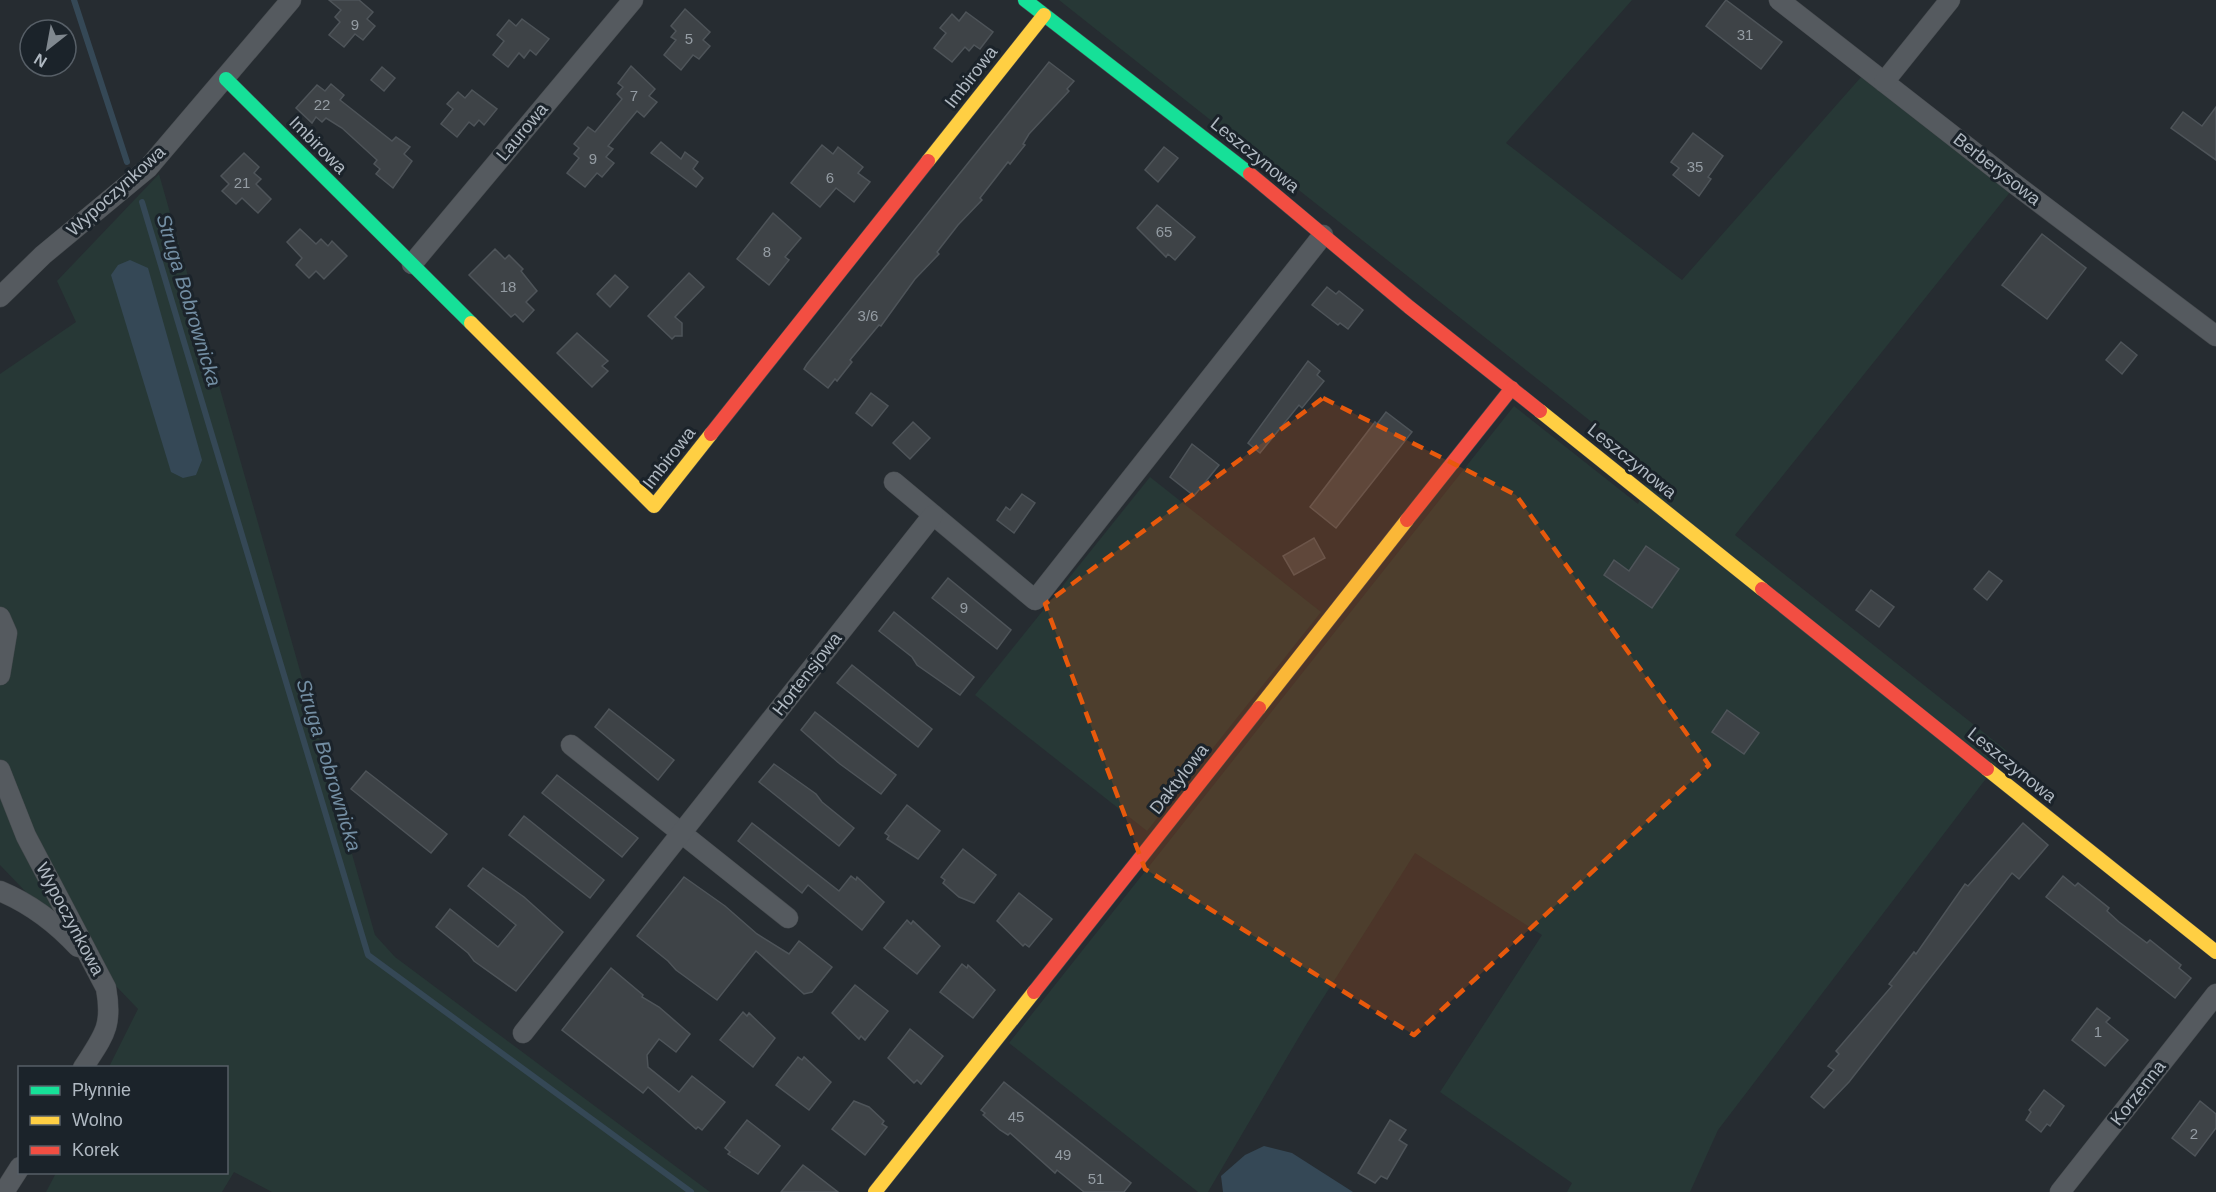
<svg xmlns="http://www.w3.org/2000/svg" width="2216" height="1192" viewBox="0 0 2216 1192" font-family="Helvetica,sans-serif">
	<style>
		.green { fill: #273836 }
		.water { fill: #354856 }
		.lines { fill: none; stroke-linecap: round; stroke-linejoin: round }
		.stream { stroke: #354856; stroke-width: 6 }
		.building { fill: #3e4347; stroke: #4e5459; stroke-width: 1.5 }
		.street-casing { stroke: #44494d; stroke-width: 21 }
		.fast-casing { stroke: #44494e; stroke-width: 15 }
		.slow-casing { stroke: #44494e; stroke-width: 15 }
		.jam-casing { stroke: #44494e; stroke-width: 15 }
		.street { stroke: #555a5f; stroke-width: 20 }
		.fast { stroke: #16e098; stroke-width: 14 }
		.slow { stroke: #ffcf43; stroke-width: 14 }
		.jam { stroke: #f24e42; stroke-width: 14 }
		.marked { fill: #e8590c; fill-opacity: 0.2; stroke: #e8590c; stroke-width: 4.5; stroke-dasharray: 12 8; stroke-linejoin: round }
		.labels { text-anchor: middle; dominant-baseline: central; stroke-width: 6; stroke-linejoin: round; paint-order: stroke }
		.number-label { font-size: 15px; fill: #949ca3 }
		.street-label { font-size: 18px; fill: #b0b9c2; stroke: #1b232a }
		.water-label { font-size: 20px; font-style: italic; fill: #738ea3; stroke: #1b232a }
	</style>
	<rect width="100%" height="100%" fill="#262c31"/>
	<g class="green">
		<polygon points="1059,0 1632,0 1506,143 1682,280 1862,76 2011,191 1735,535 2007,751 1718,1130 1690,1192 1567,1192 1572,1183 1440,1092 1542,935 1415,853 1306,1025 1208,1192 1198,1192 1009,1043 1514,406 1638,504 1651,469"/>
		<polygon points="159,174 375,935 395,957 710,1192 272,1192 234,1172 222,1192 46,1192 56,1173 226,1172 226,1068 109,1067 138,1009 0,865 0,374 76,322 57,281"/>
		<polygon points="1150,477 1321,612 1147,831 975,695"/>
	</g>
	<g class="water">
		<polygon points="130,260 148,268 202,460 196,475 183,478 171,472 111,275 118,265"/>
		<polygon points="1264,1146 1292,1153 1353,1192 1223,1192 1221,1176 1245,1155"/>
	</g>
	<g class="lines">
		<g class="stream">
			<polyline points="74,0 127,162"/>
			<polyline points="142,202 368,955 691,1192"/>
		</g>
	</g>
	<g class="building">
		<polygon points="329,0 359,0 373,12 367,19 375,26 363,40 355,34 344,47 329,35 340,22 335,17 341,10"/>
		<polygon points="1726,0 1782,42 1761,69 1706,26"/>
		<polygon points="685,9 710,32 703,40 710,46 699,59 693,55 681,70 664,55 676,40 671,37 676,31 671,26"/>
		<polygon points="966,12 993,32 980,49 974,45 969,51 965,47 952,62 934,48 946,33 940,28 952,14 959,21"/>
		<polygon points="522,19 549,39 536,55 530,50 524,58 519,53 508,67 493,55 504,41 497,35 509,20 516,26"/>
		<polygon points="1049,62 1074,81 1067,89 1069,91 1029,134 1023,144 1025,145 1010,164 1008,162 980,198 982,200 958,225 937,252 939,254 915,279 881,326 879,325 850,360 852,362 837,381 835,379 828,388 804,369 807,364"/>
		<polygon points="631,66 655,89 649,96 657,102 644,117 637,111 608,146 613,149 606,157 614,163 602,177 597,173 585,187 567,173 579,158 574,154 579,148 574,144 588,127 595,132 622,99 617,94 623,87 618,83"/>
		<polygon points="382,67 395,78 384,91 371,80"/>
		<polygon points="331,84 344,95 340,100 392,141 396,137 410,147 404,154 412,161 393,188 376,174 380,169 374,164 377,160 342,128 326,118 322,122 316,117 312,123 296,108 317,85 325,91"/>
		<polygon points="472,90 497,109 484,125 479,120 474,126 469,122 457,137 441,124 453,109 447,104 458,92 465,98"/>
		<polygon points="2216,107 2216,160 2171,128 2183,112 2202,126"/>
		<polygon points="1693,133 1723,156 1708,177 1711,179 1699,196 1673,175 1679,168 1671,162"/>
		<polygon points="661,142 681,159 685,152 698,162 693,169 703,178 696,187 651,153"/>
		<polygon points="822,145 833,154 838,147 863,167 858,173 870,182 854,202 836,188 820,207 791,183"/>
		<polygon points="1164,147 1178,158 1158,182 1145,170"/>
		<polygon points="244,153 259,167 254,173 261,179 256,184 271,199 258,213 242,198 236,204 222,191 229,184 221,176"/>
		<polygon points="1157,205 1195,237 1175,260 1168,254 1166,257 1137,228"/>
		<polygon points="773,213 801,238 785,257 789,260 769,285 737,259"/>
		<polygon points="300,229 316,244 321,239 328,246 332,241 347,256 324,279 316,271 309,278 296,265 302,258 287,242"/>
		<polygon points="2042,234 2086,268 2047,319 2002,285"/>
		<polygon points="495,249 505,259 509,255 523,269 521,271 537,291 526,302 534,310 523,322 515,314 511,317 469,275"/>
		<polygon points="689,273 704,287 675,317 682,323 682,336 675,336 672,339 648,316"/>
		<polygon points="615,275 628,287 610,307 597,294"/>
		<polygon points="1327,287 1336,294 1339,291 1363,310 1348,329 1340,323 1338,325 1312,305"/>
		<polygon points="577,333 608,361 602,366 608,371 592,387 557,353"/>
		<polygon points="2121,342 2137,355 2122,374 2106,360"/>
		<polygon points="1308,361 1320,371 1317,375 1324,381 1302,408 1299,405 1260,453 1248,443"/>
		<polygon points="871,393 888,406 872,426 856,413"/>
		<polygon points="1386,412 1412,432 1336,528 1310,507 1375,422 1377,424"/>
		<polygon points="913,422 930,438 910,459 893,443"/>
		<polygon points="1192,444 1219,465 1194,496 1170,477"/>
		<polygon points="1022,494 1035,503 1014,533 997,520 1006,507 1010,510"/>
		<polygon points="1314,538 1325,558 1294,575 1283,556"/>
		<polygon points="1646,546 1679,569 1652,608 1604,575 1614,560 1629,571"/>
		<polygon points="1989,571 2002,581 1987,600 1974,589"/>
		<polygon points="948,578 1011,630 997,649 932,598"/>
		<polygon points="1871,590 1894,607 1879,627 1856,610"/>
		<polygon points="894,612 974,677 960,695 917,665 912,657 879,631"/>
		<polygon points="852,665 932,729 918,747 837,683"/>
		<polygon points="609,709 674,760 658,780 595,727"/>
		<polygon points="1727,710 1759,733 1744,754 1712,732"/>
		<polygon points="815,712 896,775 881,794 840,764 801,730"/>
		<polygon points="774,764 816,794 822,802 854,828 839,846 759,782"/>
		<polygon points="366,771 447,834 431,853 351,789"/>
		<polygon points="557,775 638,838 622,857 542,793"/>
		<polygon points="907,805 940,831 918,859 887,839 889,836 885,833"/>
		<polygon points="524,816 604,880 590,898 509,835"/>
		<polygon points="752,823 839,891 851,876 856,880 857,877 884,902 862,930 808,885 802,893 738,841"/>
		<polygon points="2023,823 2048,845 2019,879 2012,873 1849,1082 1824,1108 1811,1097 1834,1070 1828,1066 1839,1054 1836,1051 1892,986 1889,984 1914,952 1916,954 1965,884 1968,886"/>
		<polygon points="963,849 996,875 974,903 959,897 943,883 945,880 941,877"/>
		<polygon points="483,868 524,897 563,932 516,991 474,961 468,953 436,927 450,909 498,947 516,925 468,886"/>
		<polygon points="2063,876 2075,886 2078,883 2109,908 2107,911 2119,922 2147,943 2150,940 2181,965 2179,968 2191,978 2175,998 2046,897"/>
		<polygon points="684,877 725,906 757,934 789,954 799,941 832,967 812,992 804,994 756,951 717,1000 676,970 668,961 637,936"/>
		<polygon points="1019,893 1052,919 1029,947 1025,944 1023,946 997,921"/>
		<polygon points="907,920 911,924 913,921 940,946 917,974 884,948"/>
		<polygon points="962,964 967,968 968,965 995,990 973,1018 940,992"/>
		<polygon points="611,968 643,995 642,997 659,1007 690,1034 676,1052 659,1039 647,1055 648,1067 679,1092 692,1076 725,1102 702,1130 698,1127 696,1129 648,1087 643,1093 562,1030"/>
		<polygon points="855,985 888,1011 865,1040 861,1036 859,1039 832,1013"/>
		<polygon points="2097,1008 2110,1018 2106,1022 2128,1040 2105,1066 2072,1040"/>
		<polygon points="743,1012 747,1016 749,1013 775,1038 753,1067 720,1040"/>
		<polygon points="910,1029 943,1056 921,1084 917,1080 914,1083 888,1058"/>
		<polygon points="798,1057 802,1060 804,1057 831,1082 809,1110 776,1085"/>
		<polygon points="1004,1082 1131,1183 1124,1192 1084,1192 1057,1170 1055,1173 1010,1133 1008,1135 1000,1130 983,1115 985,1113 981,1110"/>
		<polygon points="2044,1090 2064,1106 2050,1126 2047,1124 2041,1132 2026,1120 2031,1112 2029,1110"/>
		<polygon points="854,1101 869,1107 884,1121 882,1124 887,1127 865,1155 832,1129"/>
		<polygon points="2200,1101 2216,1114 2216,1128 2195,1156 2172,1138"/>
		<polygon points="747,1120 780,1146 758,1174 728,1154 730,1152 725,1148"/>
		<polygon points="1390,1120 1406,1130 1399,1140 1407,1145 1387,1179 1381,1176 1375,1183 1358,1173"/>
		<polygon points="803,1165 811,1171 838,1192 781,1192"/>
	</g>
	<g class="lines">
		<defs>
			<g id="street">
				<polyline points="1779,0 2016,185 2216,336"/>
				<polyline points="1884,82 1950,0"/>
				<polyline points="412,264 633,0"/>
				<polyline points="0,297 43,255 148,168 291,0"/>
				<polyline points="894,482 1035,600 1323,235"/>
				<polyline points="0,617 7,633 0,675"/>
				<polyline points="571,745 788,918"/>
				<path d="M0,770L26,836L106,988C113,1027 104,1035 83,1068"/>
				<path d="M0,891C31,904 55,922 78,947"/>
				<polyline points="523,1033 933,515"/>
				<polyline points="4,1192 20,1167"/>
				<polyline points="2060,1192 2216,994"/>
			</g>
			<g id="fast">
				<polyline points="1025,0 1250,174"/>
				<polyline points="226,79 471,323"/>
			</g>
			<g id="slow">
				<polyline points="928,161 1044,15"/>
				<polyline points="471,323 654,506 711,434"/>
				<polyline points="1540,411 1762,589"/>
				<polyline points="1259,708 1407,520"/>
				<polyline points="1987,769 2216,952"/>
				<polyline points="875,1192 1034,992"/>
			</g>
			<g id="jam">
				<polyline points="1250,174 1409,307 1540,411"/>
				<polyline points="711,434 928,161"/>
				<polyline points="1407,520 1512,388"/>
				<polyline points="1762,589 1987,769"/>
				<polyline points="1034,992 1259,708"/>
			</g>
		</defs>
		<use href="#street" class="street-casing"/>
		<use href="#fast" class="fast-casing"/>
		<use href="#slow" class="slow-casing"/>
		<use href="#jam" class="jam-casing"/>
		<use href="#street" class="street"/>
		<use href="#fast" class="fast"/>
		<use href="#slow" class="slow"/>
		<use href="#jam" class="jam"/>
	</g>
	<path class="marked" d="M1323,398L1516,495L1709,765L1414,1035L1145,869L1045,604Z"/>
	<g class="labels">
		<g class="number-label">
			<text x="355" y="24">9</text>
			<text x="1745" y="34">31</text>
			<text x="689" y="38">5</text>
			<text x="634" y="95">7</text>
			<text x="322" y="104">22</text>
			<text x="593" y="158">9</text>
			<text x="1695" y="166">35</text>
			<text x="830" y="177">6</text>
			<text x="242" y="182">21</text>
			<text x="1164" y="231">65</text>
			<text x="767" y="251">8</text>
			<text x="508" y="286">18</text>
			<text x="868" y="315">3/6</text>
			<text x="964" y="607">9</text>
			<text x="2098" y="1031">1</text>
			<text x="1016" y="1116">45</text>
			<text x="2194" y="1133">2</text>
			<text x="1063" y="1154">49</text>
			<text x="1096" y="1178">51</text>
		</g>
		<g class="street-label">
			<text transform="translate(971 77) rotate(-52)">Imbirowa</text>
			<text transform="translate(522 132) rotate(-50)">Laurowa</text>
			<text transform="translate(318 145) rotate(45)">Imbirowa</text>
			<text transform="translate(1255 155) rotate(39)">Leszczynowa</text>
			<text transform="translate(1997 169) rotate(38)">Berberysowa</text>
			<text transform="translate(116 191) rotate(-42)">Wypoczynkowa</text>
			<text transform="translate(669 458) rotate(-52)">Imbirowa</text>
			<text transform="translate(1632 461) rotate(39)">Leszczynowa</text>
			<text transform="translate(807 674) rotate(-52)">Hortensjowa</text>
			<text transform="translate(2012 765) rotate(39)">Leszczynowa</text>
			<text transform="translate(1179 779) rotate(-52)">Daktylowa</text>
			<text transform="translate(70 919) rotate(62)">Wypoczynkowa</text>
			<text transform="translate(2138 1093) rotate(-52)">Korzenna</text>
		</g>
		<g class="water-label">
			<text transform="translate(189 300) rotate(73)">Struga Bobrownicka</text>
			<text transform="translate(329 765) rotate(73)">Struga Bobrownicka</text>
		</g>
	</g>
	<rect x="18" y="1066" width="210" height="108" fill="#1b232a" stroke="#575f67" stroke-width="1.5"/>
	<rect x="30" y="1086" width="30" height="9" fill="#16e098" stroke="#575f67" stroke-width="1.5"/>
	<text x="72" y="1096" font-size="18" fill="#b0b9c2">Płynnie</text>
	<rect x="30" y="1116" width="30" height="9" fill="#ffcf43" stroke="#575f67" stroke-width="1.5"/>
	<text x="72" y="1126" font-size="18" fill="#b0b9c2">Wolno</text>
	<rect x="30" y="1146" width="30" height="9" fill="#f24e42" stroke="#575f67" stroke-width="1.5"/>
	<text x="72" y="1156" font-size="18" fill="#b0b9c2">Korek</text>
	<g transform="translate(48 48) rotate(211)"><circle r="28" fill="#1b232a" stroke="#575f67" stroke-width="1.5"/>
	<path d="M0-4.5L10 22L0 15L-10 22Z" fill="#80888f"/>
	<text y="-9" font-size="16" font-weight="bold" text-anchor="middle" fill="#b0b9c2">N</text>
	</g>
</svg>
